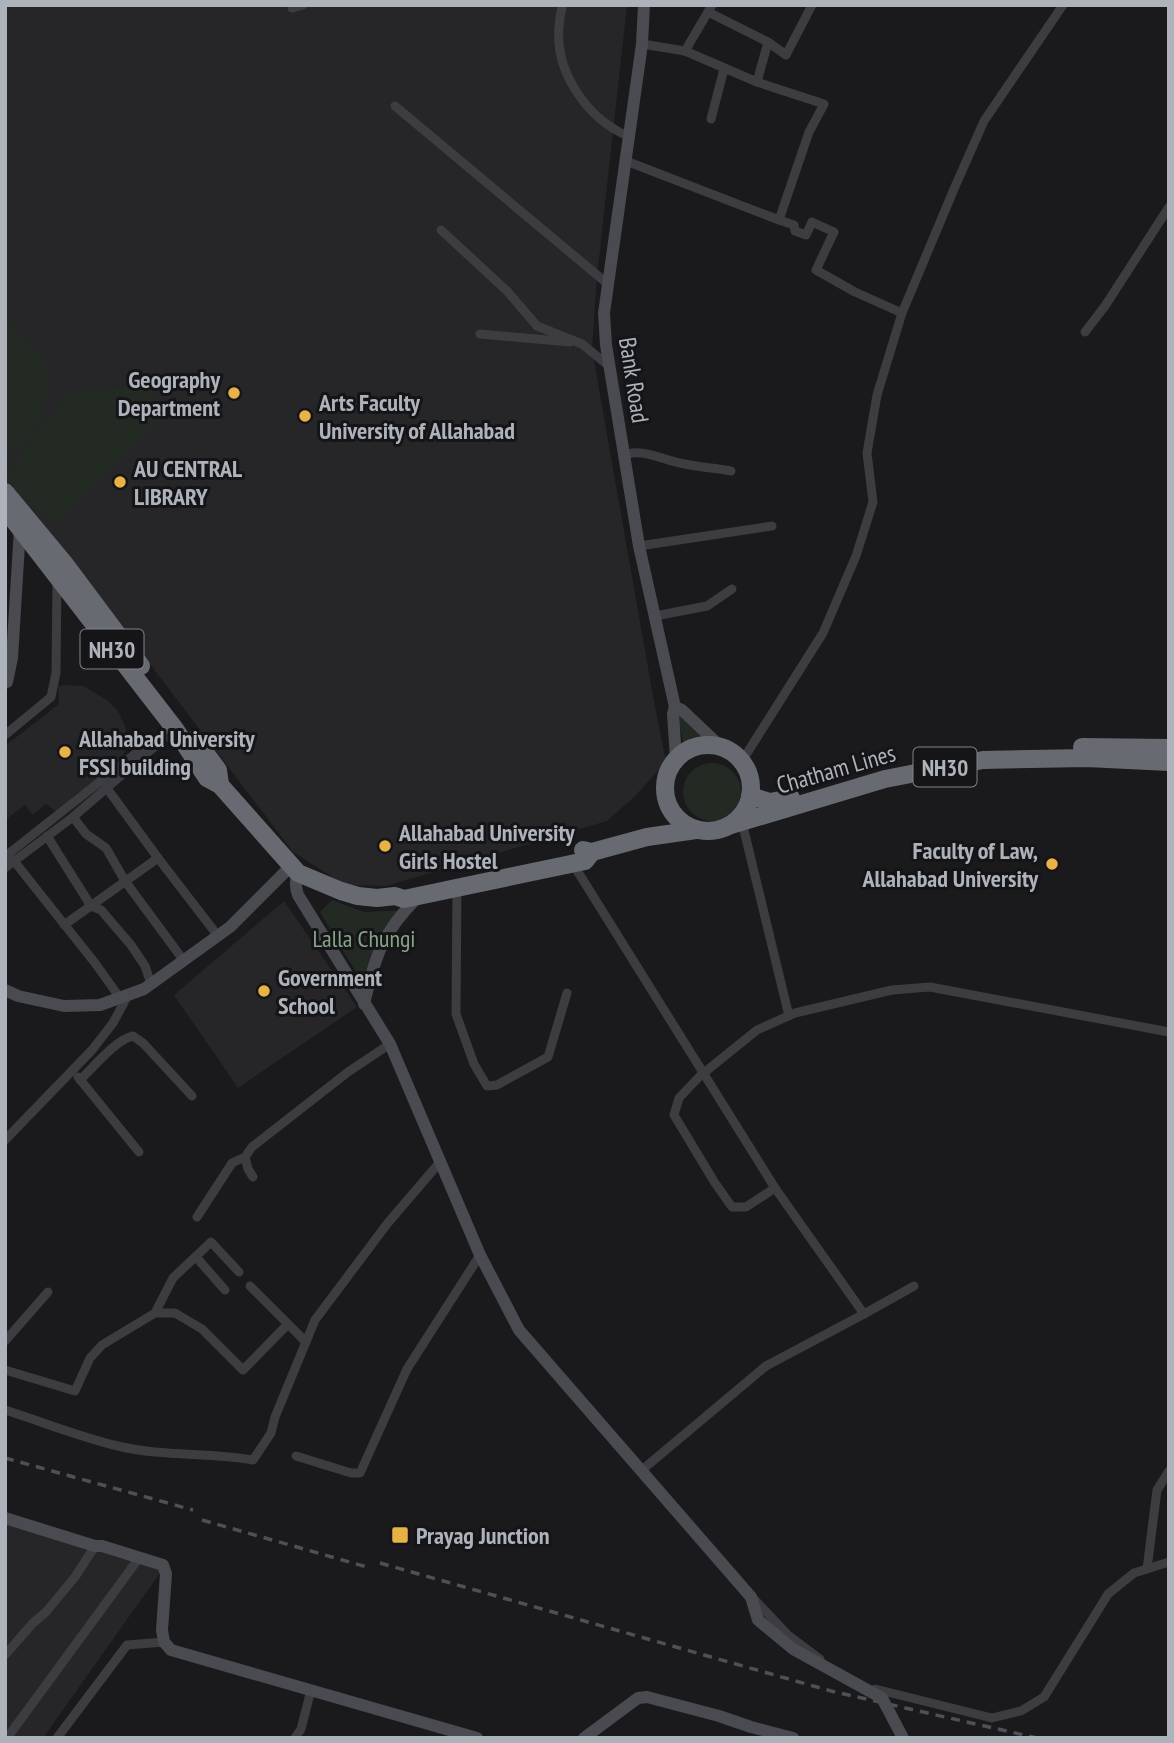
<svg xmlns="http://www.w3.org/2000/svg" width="1174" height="1743" viewBox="0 0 1174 1743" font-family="'PT Sans Narrow',sans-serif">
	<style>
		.built { fill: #262629 }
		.green { fill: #222a23 }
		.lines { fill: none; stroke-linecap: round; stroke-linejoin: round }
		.street { stroke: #3c3c41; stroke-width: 9 }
		.secondary { stroke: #4a4b51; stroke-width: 12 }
		.highway { stroke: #686a72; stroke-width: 18 }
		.rail { stroke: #4f5056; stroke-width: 3.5; stroke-dasharray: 9 7; stroke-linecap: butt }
		.secondary-bridge { stroke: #4a4b51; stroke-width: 12 }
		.poi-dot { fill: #e8b247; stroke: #151517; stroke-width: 2.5 }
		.labels { text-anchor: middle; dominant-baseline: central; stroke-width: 6; stroke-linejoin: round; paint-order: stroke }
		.shield { fill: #151517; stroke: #80838a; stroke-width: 2 }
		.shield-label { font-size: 23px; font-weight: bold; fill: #aeb2bb }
		.poi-label { font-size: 24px; font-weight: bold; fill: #aeb2bb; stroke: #151517; text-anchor: start }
		.street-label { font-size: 24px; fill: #aeb2bb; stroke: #151517 }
		.park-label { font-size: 24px; fill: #86a588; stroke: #151517 }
	</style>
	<rect width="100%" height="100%" fill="#1a1a1c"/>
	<g class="built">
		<polygon points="5,5 627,5 597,277 592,349 653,696 666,762 634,797 607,821 386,886 345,885 293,852 63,550 5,482"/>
		<polygon points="66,685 83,686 107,700 118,711 125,726 128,745 121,759 107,767 101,778 76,794 57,812 46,804 33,815 25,805 5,820 5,746 59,704 58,686"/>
		<polygon points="284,901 357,1007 238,1088 174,995"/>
		<polygon points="5,1519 162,1570 43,1738 5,1738"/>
	</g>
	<g class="green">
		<polygon points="5,320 47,361 50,391 33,438 68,392 146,385 168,411 53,526 5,482 5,477 32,440 5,458"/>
		<polygon points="680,713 708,741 687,748 684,748 682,735 676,716"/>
		<circle cx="712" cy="792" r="29"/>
		<path d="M332,900L364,912L407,910C391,938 378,964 370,995L320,912Z"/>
	</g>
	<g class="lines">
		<g class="street">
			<path d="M563,5C560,12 560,19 559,27C555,73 588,120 630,137"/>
			<polyline points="292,8 303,5"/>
			<polyline points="708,12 768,42 786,55 812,5"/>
			<polyline points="685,51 712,5"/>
			<polyline points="757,82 768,42"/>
			<polyline points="395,106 609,285"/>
			<polyline points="711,119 724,69"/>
			<polyline points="626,161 779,220 809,132 824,104 757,82 685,51 642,44"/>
			<polyline points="779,220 794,225 795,231 806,235 812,222 834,232 816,270 855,292 902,313"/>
			<polyline points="441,230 507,291 537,326 582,344 609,366"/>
			<polyline points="1085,332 1105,306 1169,207"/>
			<polyline points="480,334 570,342"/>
			<path d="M625,455C642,448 663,460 680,463C697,467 714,468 731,471"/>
			<polyline points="639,546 772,526"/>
			<polyline points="655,616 707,606 732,589"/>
			<polyline points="5,735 51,697 56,673 57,580"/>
			<polyline points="742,761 823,633 856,556 873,502 867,453 877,395 902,313 954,189 984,121 1063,5"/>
			<polyline points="106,787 158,858 218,936"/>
			<polyline points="73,817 86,834 106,848 125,881 184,961"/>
			<polyline points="742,822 789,1016"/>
			<polyline points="47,836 91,906 101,910 131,945 145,966 151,984"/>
			<polyline points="5,853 14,861 95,963 120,998"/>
			<polyline points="7,855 140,750"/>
			<polyline points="573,864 775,1188 864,1314 766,1366 642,1470"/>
			<polyline points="5,868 73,817 175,729"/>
			<polyline points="457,887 456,1014 474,1064 487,1086 497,1085 548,1057 567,993"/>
			<polyline points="64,925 158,858"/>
			<polyline points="78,1077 139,1152"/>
			<path d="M80,1080C94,1067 115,1040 133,1036L143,1043L192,1096"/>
			<polyline points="5,1140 92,1050 113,1023 128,995"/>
			<polyline points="253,1177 248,1169 245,1157 252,1147 348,1072 390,1044"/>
			<polyline points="775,1188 746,1207 732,1207 715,1183 674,1115 679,1098 700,1076 757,1030 795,1013 892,990 930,987 1169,1032"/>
			<polyline points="197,1217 232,1163 245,1157"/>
			<polyline points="196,1257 225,1290"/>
			<polyline points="250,1286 306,1342"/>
			<polyline points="155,1313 173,1278 211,1242 239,1272"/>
			<polyline points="864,1314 914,1286"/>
			<polyline points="5,1341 48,1292"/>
			<polyline points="5,1370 75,1391 90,1358 102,1345 155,1313 175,1313 202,1329 243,1370 288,1324"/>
			<path d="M5,1410C43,1422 80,1437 118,1446C162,1457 209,1452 253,1460L271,1433L275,1417L315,1320L387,1224L440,1162"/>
			<polyline points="296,1456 351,1473 360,1473 407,1369 480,1255"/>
			<polyline points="1147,1569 1157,1490 1169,1471"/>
			<polyline points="753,1598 788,1635 820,1659"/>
			<polyline points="5,1655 33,1623 46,1612 75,1577 95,1546"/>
			<polyline points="875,1689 992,1718 1021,1711 1044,1697 1108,1594 1134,1573 1169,1562"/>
			<polyline points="7,1738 139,1558"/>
			<polyline points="57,1738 127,1645 164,1642"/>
			<polyline points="295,1738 301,1729 311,1690"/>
		</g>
		<g class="secondary">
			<polyline points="644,5 642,44 604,313 606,345 639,546 675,707 673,714 676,758"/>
			<polyline points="5,683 7,682 12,658 20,528"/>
			<polyline points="675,707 682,710 720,746"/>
			<path d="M298,873C295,881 295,887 298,895L390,1044L480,1255L519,1330L751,1597"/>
			<polyline points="5,990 18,996 64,1006 100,1005 144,989 230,927 291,866"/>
			<path d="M364,1004C375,957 382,932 418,897"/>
			<polyline points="5,1518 95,1546 102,1546 163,1565 166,1574 162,1630 164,1642 171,1650 477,1738"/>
			<polyline points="584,1738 638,1698 647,1697 719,1716 751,1727 793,1738"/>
		</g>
		<g class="highway">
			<polyline points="5,492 64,563 141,666"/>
			<polyline points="5,509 175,729 207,778 220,785 298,873 341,891 358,896 377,898 395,896 404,899 585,861 592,852"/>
			<polyline points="195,739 218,770 220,785"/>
			<circle cx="708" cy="788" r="43"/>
			<polyline points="1082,747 1169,748"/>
			<polyline points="750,796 770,802 791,798"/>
			<polyline points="728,826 885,779 983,760 1087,758 1169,762"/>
			<polyline points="583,850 592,852 647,837 696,830"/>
		</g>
		<g class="rail">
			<polyline points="5,1458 193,1510"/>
			<polyline points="202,1520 367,1567"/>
			<polyline points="380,1563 831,1691 1037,1738"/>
		</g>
		<polyline class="secondary-bridge" points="751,1597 758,1620 793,1649 882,1698 903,1738"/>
	</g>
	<g class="poi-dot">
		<circle cx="234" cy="393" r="7"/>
		<circle cx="305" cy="416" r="7"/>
		<circle cx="120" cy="482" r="7"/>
		<circle cx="65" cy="752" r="7"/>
		<circle cx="385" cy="846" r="7"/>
		<circle cx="1052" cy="864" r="7"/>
		<circle cx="264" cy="991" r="7"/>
		<rect x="391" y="1526" width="18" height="18" rx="3.5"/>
	</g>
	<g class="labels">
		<g class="shield">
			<rect x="80.5" y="629.5" width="63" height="39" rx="5"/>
			<rect x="913.5" y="747.5" width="63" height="39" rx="5"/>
		</g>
		<g class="shield-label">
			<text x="112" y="649">NH30</text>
			<text x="945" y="767">NH30</text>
		</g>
		<g class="poi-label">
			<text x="220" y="379" text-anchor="end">Geography<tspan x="220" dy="28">Department</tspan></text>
			<text x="319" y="402">Arts Faculty<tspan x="319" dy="28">University of Allahabad</tspan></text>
			<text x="134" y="468">AU CENTRAL<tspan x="134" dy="28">LIBRARY</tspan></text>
			<text x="79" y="738">Allahabad University<tspan x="79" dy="28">FSSI building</tspan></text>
			<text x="399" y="832">Allahabad University<tspan x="399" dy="28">Girls Hostel</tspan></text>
			<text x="1038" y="850" text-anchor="end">Faculty of Law,<tspan x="1038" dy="28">Allahabad University</tspan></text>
			<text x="278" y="977">Government<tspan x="278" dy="28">School</tspan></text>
			<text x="416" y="1535">Prayag Junction</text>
		</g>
		<g class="street-label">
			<text transform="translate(634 380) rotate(81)">Bank Road</text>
			<text transform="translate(836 769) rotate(-16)">Chatham Lines</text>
		</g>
		<g class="park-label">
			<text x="364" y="938">Lalla Chungi</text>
		</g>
	</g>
	<rect width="1174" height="1743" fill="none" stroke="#aeb2bb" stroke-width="14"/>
</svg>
